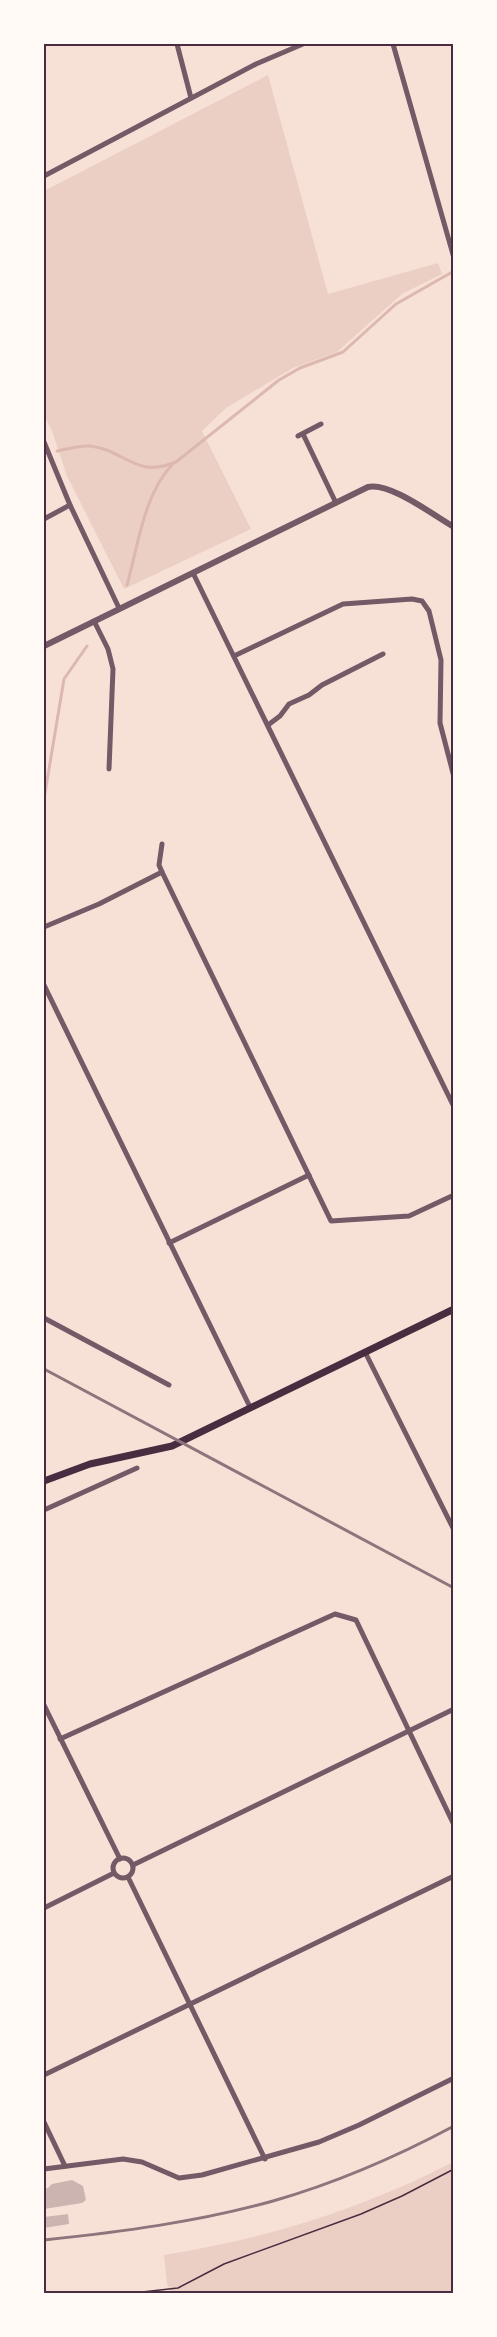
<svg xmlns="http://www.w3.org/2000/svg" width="497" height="2337" viewBox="0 0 497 2337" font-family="Helvetica,sans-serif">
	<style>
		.green { fill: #ebcfc5 }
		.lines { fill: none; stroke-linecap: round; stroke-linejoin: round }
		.stream { stroke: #dcb8b0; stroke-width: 3 }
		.building { fill: #ccb4b1 }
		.path { stroke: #4a2c40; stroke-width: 1.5 }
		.minor { stroke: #755966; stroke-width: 5 }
		.tertiary { stroke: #755966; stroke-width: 6 }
		.secondary { stroke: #4a2c40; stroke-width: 7 }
		.rail { stroke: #8f747c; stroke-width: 3 }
		.neatline { fill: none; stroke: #4a2c40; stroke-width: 2 }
	</style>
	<rect width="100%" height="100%" fill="#f7e1d7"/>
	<g class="green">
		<polygon points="268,75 328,294 438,263 442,274 402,294 337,352 293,368 226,408 202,431 251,529 124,589 67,476 52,431 44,415 44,191"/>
		<path d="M453,2162V2293H172L167,2284L164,2255C266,2239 362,2209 453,2162Z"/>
	</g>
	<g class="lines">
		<g class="stream">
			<path d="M57,451C68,449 80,445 90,446C125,450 136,479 176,462L279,380L300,368L343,352L396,304L454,271"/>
			<path d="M127,585C138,546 144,494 172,465"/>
			<polyline points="44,799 64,679 87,646"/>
		</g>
	</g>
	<g class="building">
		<polygon points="72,2180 83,2186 86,2200 82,2203 44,2209 44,2189 48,2188 52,2184"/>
		<polygon points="68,2214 69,2224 44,2228 44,2217"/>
	</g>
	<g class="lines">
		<polyline class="path" points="124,2294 178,2288 224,2264 361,2214 402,2196 454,2169"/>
		<g class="minor">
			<polyline points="177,44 191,98"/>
			<polyline points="393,44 454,258"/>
			<polyline points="44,176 256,64 303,44"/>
			<polyline points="303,434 336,503"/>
			<polyline points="298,436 321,424"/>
			<polyline points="44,442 70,505 119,608"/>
			<polyline points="44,519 70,505"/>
			<polyline points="193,573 454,1107"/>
			<polyline points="94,621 108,649 113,669 109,769"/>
			<polyline points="234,656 343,604 412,599 422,601 429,611 441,660 440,723 454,777"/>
			<polyline points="268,725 280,716 289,704 309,695 322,685 383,654"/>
			<polyline points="162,844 159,865 162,872 331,1221 409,1216 454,1195"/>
			<polyline points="44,927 99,904 162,872"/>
			<polyline points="44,985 250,1407"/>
			<polyline points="169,1243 309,1175"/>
			<polyline points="44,1318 169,1385"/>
			<polyline points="365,1352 454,1530"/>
			<polyline points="44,1510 137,1468"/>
			<polyline points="44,1705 120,1859"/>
			<polyline points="60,1739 335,1614 356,1620 454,1825"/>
			<circle cx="123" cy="1868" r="10"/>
			<polyline points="133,1865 454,1709"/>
			<polyline points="128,1877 265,2159"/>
			<polyline points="44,1908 114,1873"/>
			<polyline points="44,2075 454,1876"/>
			<polyline points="44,2122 65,2166"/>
			<polyline points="44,2169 123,2159 142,2162 179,2178 202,2175 319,2142 359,2125 454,2078"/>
		</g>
		<path class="tertiary" d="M44,646L368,487C390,482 433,515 454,527"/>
		<polyline class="secondary" points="44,1481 90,1464 172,1446 454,1309"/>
		<g class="rail">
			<polyline points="44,1369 454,1588"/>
			<path d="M44,2240C120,2232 198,2222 273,2201C336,2183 396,2157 454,2126"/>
		</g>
	</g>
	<rect width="497" height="2337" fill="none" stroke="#fffaf5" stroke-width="90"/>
	<rect x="45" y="45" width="407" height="2247" class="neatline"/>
</svg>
